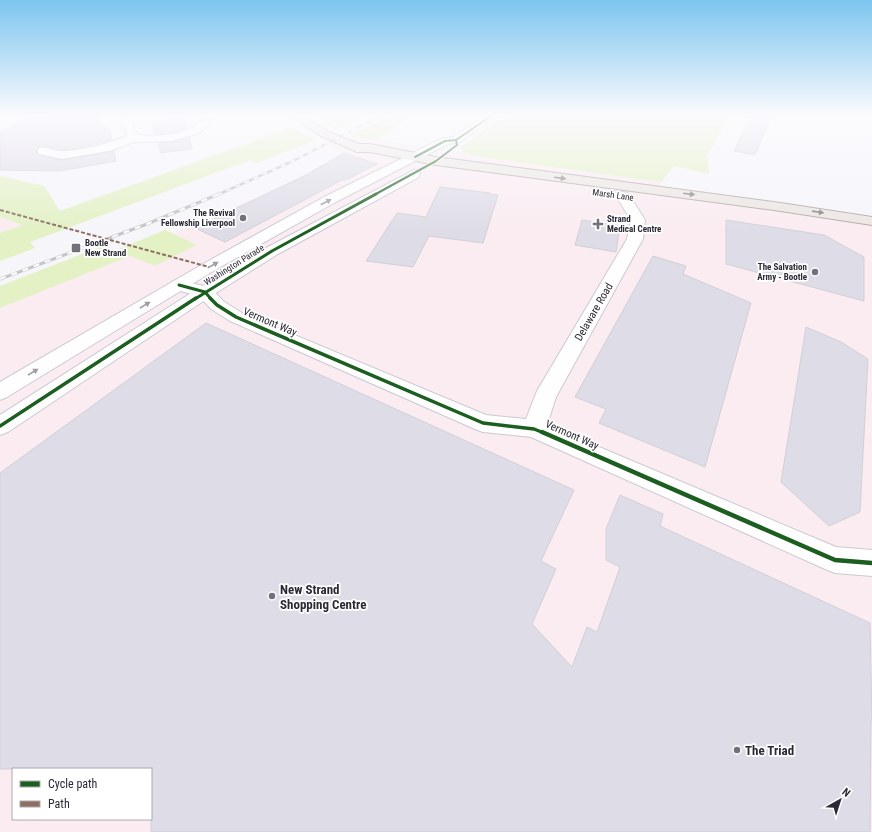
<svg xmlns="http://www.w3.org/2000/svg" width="872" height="832" viewBox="0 0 872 832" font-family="'Roboto Condensed',sans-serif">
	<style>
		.commercial { fill: #faecf1; fill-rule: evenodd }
		.green { fill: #e3f1c5 }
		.building { fill: #dedce6; stroke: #d1d0d7 }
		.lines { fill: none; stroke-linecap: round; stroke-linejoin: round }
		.minor-casing { stroke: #cbcad1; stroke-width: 2 }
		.tertiary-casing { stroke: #cbcad1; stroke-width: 2 }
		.primary-casing { stroke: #b4a9a6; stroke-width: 2 }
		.minor { fill: #fefefe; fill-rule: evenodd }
		.tertiary { fill: #fefefe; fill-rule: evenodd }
		.primary { fill: #ece7e4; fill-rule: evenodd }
		.rail-far1-casing { stroke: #c6c5c7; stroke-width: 2.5 }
		.rail-casing { stroke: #c6c5c7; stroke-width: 3 }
		.rail-far1 { stroke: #fff; stroke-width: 1.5; stroke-dasharray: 5; stroke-linecap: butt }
		.rail { stroke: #fff; stroke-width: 2; stroke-dasharray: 6; stroke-linecap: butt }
		.quiet { stroke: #8d6e63; stroke-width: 2; stroke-dasharray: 4 2; stroke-linecap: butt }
		.cycleway-far3-casing { stroke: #fff; stroke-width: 3.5 }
		.cycleway-far2-casing { stroke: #fff; stroke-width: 4.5 }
		.cycleway-far1-casing { stroke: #fff; stroke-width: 6 }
		.cycleway-casing { stroke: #fff; stroke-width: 7 }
		.cycleway-far3 { stroke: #1b5e20; stroke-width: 2 }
		.cycleway-far2 { stroke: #1b5e20; stroke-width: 3 }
		.cycleway-far1 { stroke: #1b5e20; stroke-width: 3.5 }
		.cycleway { stroke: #1b5e20; stroke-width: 4.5 }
		.oneway { fill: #8c888c }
		.oneway2 { fill: #9f9ea4 }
		.poi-dot { fill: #72707a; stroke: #fff; stroke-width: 1.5 }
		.labels { text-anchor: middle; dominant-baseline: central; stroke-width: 3.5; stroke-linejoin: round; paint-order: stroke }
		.far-street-label { font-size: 9px; fill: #2b2935; stroke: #fff }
		.far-poi-label { font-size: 9px; font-weight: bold; fill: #2b2935; stroke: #fff; text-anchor: end }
		.street-label { font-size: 11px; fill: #2b2935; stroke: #fff }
		.near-poi-label { font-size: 13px; font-weight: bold; fill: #2b2935; stroke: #fff; text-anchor: start }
	</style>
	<rect width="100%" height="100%" fill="#f6f5fa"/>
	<g class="commercial">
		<path d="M350,136L464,153L481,157L661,182V195L872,223V832H0V308L130,256L155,266L196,245L173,234L279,188L308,174L344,153L327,147ZM13,769H151V819H13Z"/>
		<polygon points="0,217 12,221 23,225 0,233"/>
	</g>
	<g class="green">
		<polygon points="326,114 367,114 337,130 326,124 319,118"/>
		<polygon points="393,114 414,114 377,140 350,136"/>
		<polygon points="508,114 730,114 707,156 709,174 674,166 661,182 481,157 464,153 461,147"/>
		<polygon points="291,128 316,140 257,163 250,160 30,242 35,248 0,261 0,233 23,225 0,217 0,176 44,186 60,211"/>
		<polygon points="165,230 197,245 155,266 130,256 0,308 0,286 100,247 109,253"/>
	</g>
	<g class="building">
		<polygon points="97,114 102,128 107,127 108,130 110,129 112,140 71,149 60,150 39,147 36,152 39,155 62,160 114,151 116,161 60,171 0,170 0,132 29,118 51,117 54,118 63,116"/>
		<polygon points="752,114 773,114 755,155 734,151"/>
		<polygon points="184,118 187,129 174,132 155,134 152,123"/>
		<polygon points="189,137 192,149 161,153 158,143 172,142"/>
		<polygon points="344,153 377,164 346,180 342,180 225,242 195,228 306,175"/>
		<polygon points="440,187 490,193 490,194 498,195 483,243 429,236 413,267 366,261 397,213 426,217"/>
		<polygon points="582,220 620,226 616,252 575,245"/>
		<polygon points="726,220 824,235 864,257 864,301 726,264"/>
		<polygon points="653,256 686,266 683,274 751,303 705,467 599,423 606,409 575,397"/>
		<polygon points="206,323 574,490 541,561 556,569 532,624 572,667 587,627 597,632 620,567 606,560 606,529 620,495 663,514 660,526 870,623 872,721 871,723 870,832 151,832 151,769 0,769 0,473"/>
		<polygon points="806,327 841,342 868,359 860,512 829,526 781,482"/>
	</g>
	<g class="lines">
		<defs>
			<g id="minor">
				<polygon points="49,114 62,114 61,116 54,117"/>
				<path d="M117,114H127L138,135H140C155,136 171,136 185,131C194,128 202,117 211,120L212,122L199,133L172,141L134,142L109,151L62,159L39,154L37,151L39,148C47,146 55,152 63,151C85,150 107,144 127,136L124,126Z"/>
				<polygon points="623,192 628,193 645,220 643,239 556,397 547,425 836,547 872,550 872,576 835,573 825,569 531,437 483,432 475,429 230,321 211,309 199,296 173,289 171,285 173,281 179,280 211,288 223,301 242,313 486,415 526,419 537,391 627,239 631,220 616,196 618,193"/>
			</g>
			<g id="tertiary">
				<polygon points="487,114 499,114 460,142 448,144 334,203 215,270 7,397 0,400 0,382 203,264 324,197 441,139 453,137"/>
				<polygon points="414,170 419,171 420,174 419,177 278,254 211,296 8,432 0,435 0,415 199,288 266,248"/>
			</g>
			<polygon id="primary" points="287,114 299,114 329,132 359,144 370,144 436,157 774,202 872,217 872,225 774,210 436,165 370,152 357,152 321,136"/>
		</defs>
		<use href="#minor" class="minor-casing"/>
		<use href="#tertiary" class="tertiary-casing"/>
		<use href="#primary" class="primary-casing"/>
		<use href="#minor" class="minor"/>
		<use href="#tertiary" class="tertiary"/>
		<use href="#primary" class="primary"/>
		<defs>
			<polyline id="rail-far1" points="217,195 291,162 384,114"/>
			<polyline id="rail" points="0,279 147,224 219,194"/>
		</defs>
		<use href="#rail-far1" class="rail-far1-casing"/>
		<use href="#rail" class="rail-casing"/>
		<use href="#rail-far1" class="rail-far1"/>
		<use href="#rail" class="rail"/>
		<polyline class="quiet" points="0,210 209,267"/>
		<defs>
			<g id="cycleway-far3">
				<polyline points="415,157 445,141 456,140 494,114"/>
				<polyline points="374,195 436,161 457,145 456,140"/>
			</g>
			<g id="cycleway-far2">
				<polyline points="179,285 205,292 211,299"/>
				<polyline points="195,299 272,251 376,194"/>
			</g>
			<g id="cycleway-far1">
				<polyline points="210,298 217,305 236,317 483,423 534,429 544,433"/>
				<polyline points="0,426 196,298"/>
			</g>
			<polyline id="cycleway" points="542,432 835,560 872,563"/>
		</defs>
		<use href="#cycleway-far3" class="cycleway-far3-casing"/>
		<use href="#cycleway-far2" class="cycleway-far2-casing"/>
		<use href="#cycleway-far1" class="cycleway-far1-casing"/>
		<use href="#cycleway" class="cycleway-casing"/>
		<use href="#cycleway-far3" class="cycleway-far3"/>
		<use href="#cycleway-far2" class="cycleway-far2"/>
		<use href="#cycleway-far1" class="cycleway-far1"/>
		<use href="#cycleway" class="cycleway"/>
	</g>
	<defs><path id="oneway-solid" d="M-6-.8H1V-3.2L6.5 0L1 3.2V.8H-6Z"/></defs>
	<g class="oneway">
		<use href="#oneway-solid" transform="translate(560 178) rotate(7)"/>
		<use href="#oneway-solid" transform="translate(689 194) rotate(7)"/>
		<use href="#oneway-solid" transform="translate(818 212) rotate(8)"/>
	</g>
	<g class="oneway2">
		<use href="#oneway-solid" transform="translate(326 202) rotate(-28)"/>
		<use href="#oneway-solid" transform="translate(213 265) rotate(-29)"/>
		<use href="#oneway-solid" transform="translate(145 305) rotate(-31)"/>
		<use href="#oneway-solid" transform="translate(33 372) rotate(-31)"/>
	</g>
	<linearGradient id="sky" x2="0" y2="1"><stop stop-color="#7cc5ef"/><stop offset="0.5" stop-color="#fbfafd"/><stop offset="1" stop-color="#fbfafd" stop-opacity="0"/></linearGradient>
	<rect width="872" height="230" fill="url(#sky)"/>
	<g class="poi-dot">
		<circle cx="243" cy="218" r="4"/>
		<path d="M596 218h4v4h4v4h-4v4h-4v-4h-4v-4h4z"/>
		<rect x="71" y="243" width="10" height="10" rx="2"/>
		<circle cx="815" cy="272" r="4"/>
		<circle cx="272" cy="596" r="4"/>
		<circle cx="737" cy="750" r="4"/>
	</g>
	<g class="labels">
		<g class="far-street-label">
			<text transform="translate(613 195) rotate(8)">Marsh Lane</text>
			<text transform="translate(234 265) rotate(-32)">Washington Parade</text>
		</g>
		<g class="far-poi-label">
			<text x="235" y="213">The Revival<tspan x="235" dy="10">Fellowship Liverpool</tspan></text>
			<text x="607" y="219" text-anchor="start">Strand<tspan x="607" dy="10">Medical Centre</tspan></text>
			<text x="85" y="243" text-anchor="start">Bootle<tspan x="85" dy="10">New Strand</tspan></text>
			<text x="807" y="267">The Salvation<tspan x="807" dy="10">Army - Bootle</tspan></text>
		</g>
		<g class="street-label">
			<text transform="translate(594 312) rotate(-60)">Delaware Road</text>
			<text transform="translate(270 322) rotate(23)">Vermont Way</text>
			<text transform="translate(572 435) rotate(24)">Vermont Way</text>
		</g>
		<g class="near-poi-label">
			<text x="280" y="589">New Strand<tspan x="280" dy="15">Shopping Centre</tspan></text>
			<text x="745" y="750">The Triad</text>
		</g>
	</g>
	<rect x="12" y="768" width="140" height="52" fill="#ffffff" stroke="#aaa9ae"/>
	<rect x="20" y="781" width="20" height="6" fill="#1b5e20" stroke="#aaa9ae"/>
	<text x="48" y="788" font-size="12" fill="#2b2935">Cycle path</text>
	<rect x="20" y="801" width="20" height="6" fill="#8d6e63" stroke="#aaa9ae"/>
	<text x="48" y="808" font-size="12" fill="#2b2935">Path</text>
	<g transform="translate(840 800) rotate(39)" stroke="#ffffff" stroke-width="3" paint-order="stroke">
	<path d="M0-3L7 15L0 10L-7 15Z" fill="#2b2935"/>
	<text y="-6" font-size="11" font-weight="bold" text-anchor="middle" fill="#2b2935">N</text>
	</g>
</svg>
